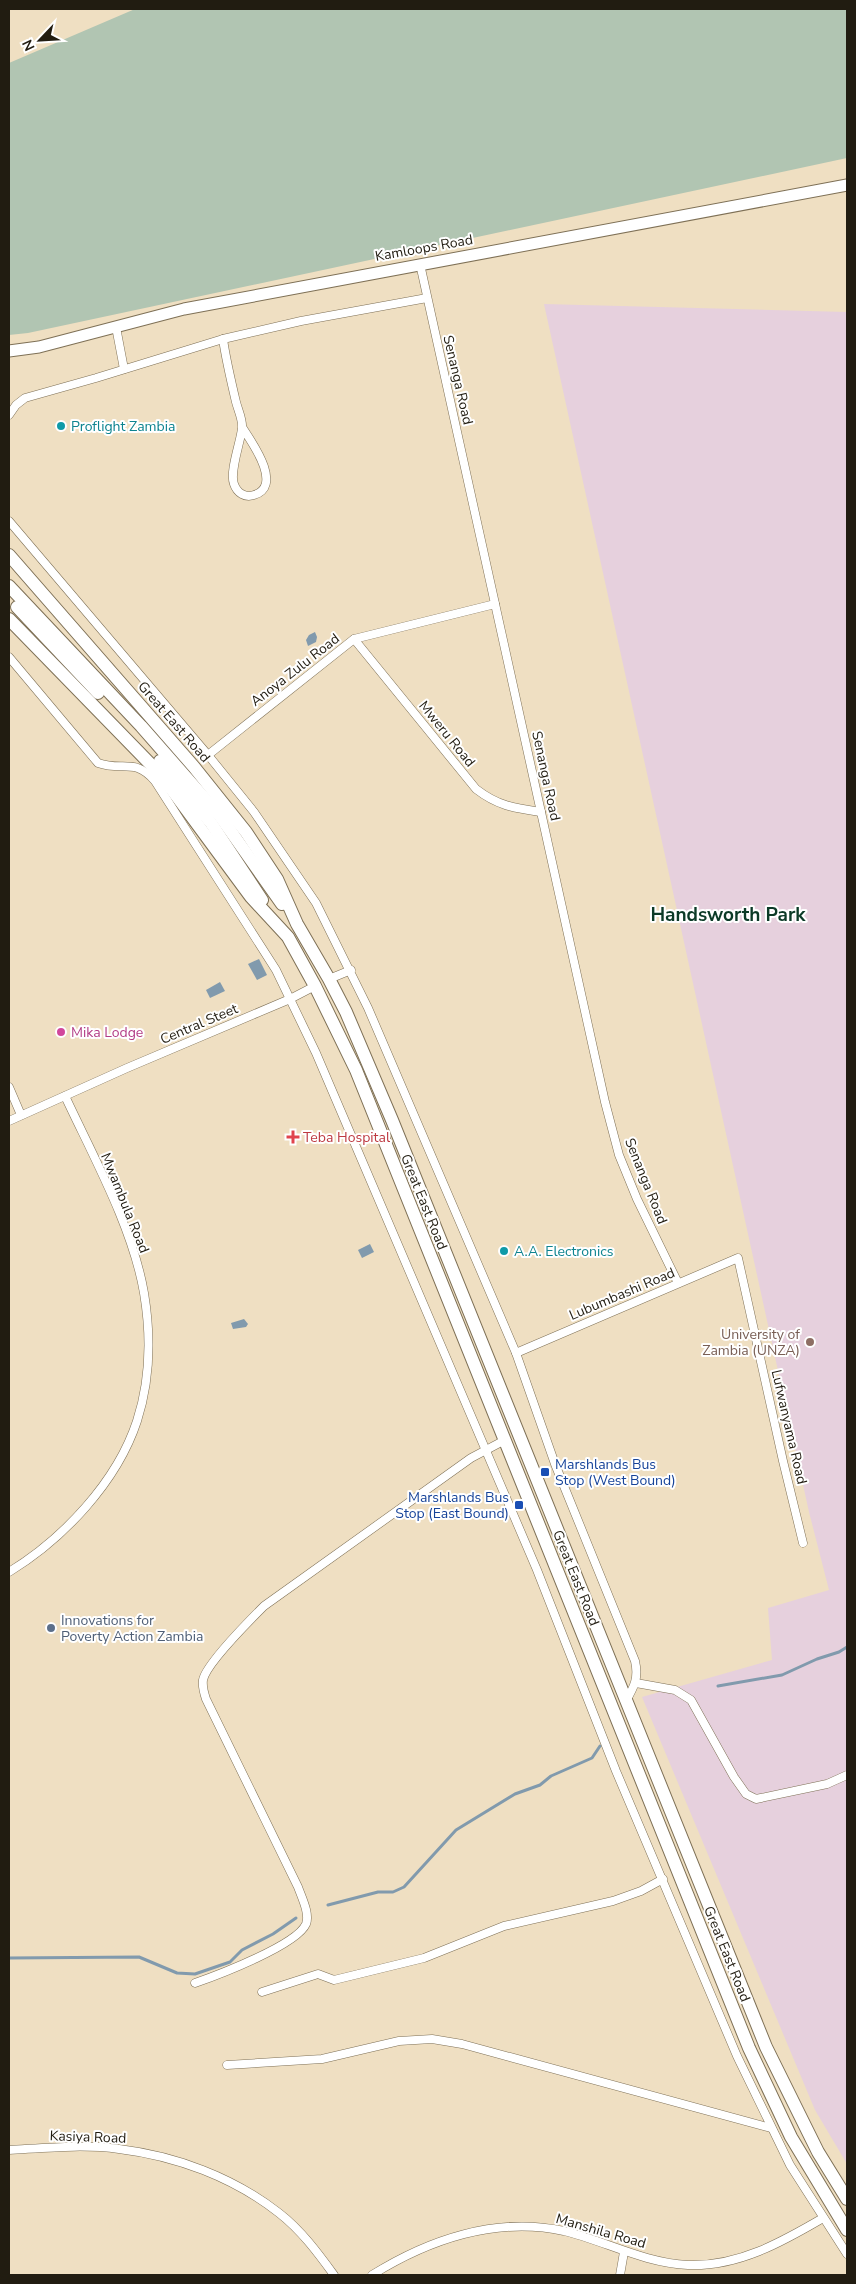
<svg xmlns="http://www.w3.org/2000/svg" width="856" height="2284" viewBox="0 0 856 2284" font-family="'Nunito Sans',sans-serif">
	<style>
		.education { fill: #e6d0dd }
		.green { fill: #b1c5b2 }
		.water { fill: #819aad }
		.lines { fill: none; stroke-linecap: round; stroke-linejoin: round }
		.stream { stroke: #819aad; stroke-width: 3 }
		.street-casing { stroke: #7e7056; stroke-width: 9 }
		.secondary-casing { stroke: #7e7056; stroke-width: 13 }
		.primary-casing { stroke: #7e7056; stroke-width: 14 }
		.street { stroke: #fff; stroke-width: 8 }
		.secondary { stroke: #fff; stroke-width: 11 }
		.primary { stroke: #fff; stroke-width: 12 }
		.culture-dot { fill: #0f9aa8; stroke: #fff; stroke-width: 2 }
		.hotel-dot { fill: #d1479c; stroke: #fff; stroke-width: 2 }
		.health-dot { fill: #e0444e; stroke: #fff; stroke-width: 2 }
		.education-dot { fill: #8d6e63; stroke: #fff; stroke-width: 2 }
		.transit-dot { fill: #1a4fb4; stroke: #fff; stroke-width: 2 }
		.service-dot { fill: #5c6f8a; stroke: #fff; stroke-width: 2 }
		.labels { text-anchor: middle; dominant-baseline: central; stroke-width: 4; stroke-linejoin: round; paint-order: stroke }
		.street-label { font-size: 14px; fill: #211c11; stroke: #fff }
		.culture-label { font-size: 14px; fill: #0d838f; stroke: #fff; text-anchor: start }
		.hotel-label { font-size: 14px; fill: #b23c85; stroke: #fff; text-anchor: start }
		.health-label { font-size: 14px; fill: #be3a42; stroke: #fff; text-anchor: start }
		.education-label { font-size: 14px; fill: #785e54; stroke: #fff; text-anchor: end }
		.transit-label { font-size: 14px; fill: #164399; stroke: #fff; text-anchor: start }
		.service-label { font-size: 14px; fill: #4e5e75; stroke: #fff; text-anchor: start }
		.district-label { font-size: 19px; font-weight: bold; fill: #0c3a27; stroke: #fff }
	</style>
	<rect width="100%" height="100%" fill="#efdfc2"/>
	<polygon class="education" points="544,304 847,312 847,2164 815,2110 642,1697 772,1660 768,1608 829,1590 809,1512"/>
	<polygon class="green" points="135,9 847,9 847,158 28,333 9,335 9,63"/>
	<g class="water">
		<polygon points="315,632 317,637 316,642 308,646 306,640 309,635"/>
		<polygon points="259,959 267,975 257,980 248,964"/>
		<polygon points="220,982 225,991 210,998 206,990"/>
		<polygon points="370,1244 374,1252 362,1258 358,1250"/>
		<polygon points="244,1319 248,1324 246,1327 233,1329 231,1323"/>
	</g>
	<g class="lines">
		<g class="stream">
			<polyline points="718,1686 782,1675 817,1659 839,1652 847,1647"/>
			<polyline points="328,1905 378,1892 393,1892 404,1887 456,1830 515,1794 540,1785 551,1776 592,1758 600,1746"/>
			<polyline points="9,1958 139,1957 177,1973 195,1974 230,1962 242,1950 273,1934 296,1918"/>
		</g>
		<defs>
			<g id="street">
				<polyline points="420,264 605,1102 619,1155 637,1199 678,1283"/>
				<polyline points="116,327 124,369"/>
				<path d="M223,339C226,360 231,381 236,402C238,410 243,420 242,428C241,441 229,472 234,484C237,493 245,498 254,495C284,486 251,441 242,427"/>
				<polyline points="9,415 16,405 25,398 96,378 223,339 301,321 427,298"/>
				<path d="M9,521L208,755L254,812L316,903L368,1008L516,1353L555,1464L635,1661C639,1678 634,1687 626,1701"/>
				<path d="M354,639L476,789C498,806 514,808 541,812"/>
				<path d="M9,657L98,763C123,772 134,757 155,781L276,970L316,1053L537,1570L616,1771L737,2056L790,2165L847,2254"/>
				<polyline points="208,755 354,639 495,604"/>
				<polyline points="329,979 351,970"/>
				<polyline points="9,1087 21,1115"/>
				<polyline points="9,1121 127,1068 290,999 315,986"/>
				<polyline points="516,1353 738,1258 783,1461 803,1543"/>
				<path d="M9,1572C63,1539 117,1482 137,1421C150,1381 151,1335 144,1293C133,1228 93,1156 65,1096"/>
				<polyline points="636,1683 675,1690 691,1700 734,1777 746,1794 756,1799 827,1784 847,1775"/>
				<path d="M195,1983C218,1975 297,1945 306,1924C310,1914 302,1898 298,1887L206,1699C204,1693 202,1687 203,1680C206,1664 251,1619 264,1606L471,1458L505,1440"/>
				<polyline points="262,1992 318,1974 334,1980 424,1958 504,1926 613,1901 641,1891 663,1879"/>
				<polyline points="227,2065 322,2059 399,2041 432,2039 462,2044 771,2128"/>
				<path d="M9,2150C45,2148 83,2144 119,2149C176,2156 233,2177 279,2213C301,2230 318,2253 334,2275"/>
				<path d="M372,2275C428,2240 496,2216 564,2231C605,2241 644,2263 688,2265C738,2267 782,2242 823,2218"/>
				<polyline points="620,2275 624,2252"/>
			</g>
			<polyline id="secondary" points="9,351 39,347 184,309 847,185"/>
			<g id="primary">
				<polyline points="9,555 194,767 246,832 277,879 297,924 329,979 346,1012 392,1120 766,2047 818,2152 847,2199"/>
				<polyline points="9,586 141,726 220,816 282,904"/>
				<polyline points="17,607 98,693"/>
				<polyline points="9,619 161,775 251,897 288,937 315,986 356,1070 749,2048 791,2137 847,2230"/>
				<polyline points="160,761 211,823 262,900"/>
			</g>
		</defs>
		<use href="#street" class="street-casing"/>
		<use href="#secondary" class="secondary-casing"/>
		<use href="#primary" class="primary-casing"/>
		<use href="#street" class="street"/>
		<use href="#secondary" class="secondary"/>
		<use href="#primary" class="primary"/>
	</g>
	<g class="culture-dot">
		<circle cx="61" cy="426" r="5"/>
		<circle cx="504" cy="1251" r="5"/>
	</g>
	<circle class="hotel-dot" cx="61" cy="1032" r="5"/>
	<path class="health-dot" d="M290.5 1129.5h5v5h5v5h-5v5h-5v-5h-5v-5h5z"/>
	<circle class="education-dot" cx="810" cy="1342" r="5"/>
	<g class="transit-dot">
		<rect x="540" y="1467" width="10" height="10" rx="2.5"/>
		<rect x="514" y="1500" width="10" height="10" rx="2.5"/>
	</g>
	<circle class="service-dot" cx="51" cy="1628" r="5"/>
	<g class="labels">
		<g class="street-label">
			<text transform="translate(424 248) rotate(-10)">Kamloops Road</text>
			<text transform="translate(458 380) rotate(77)">Senanga Road</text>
			<text transform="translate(295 670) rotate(-38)">Anoya Zulu Road</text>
			<text transform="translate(174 722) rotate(49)">Great East Road</text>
			<text transform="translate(447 734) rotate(51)">Mweru Road</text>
			<text transform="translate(546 776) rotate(78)">Senanga Road</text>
			<text transform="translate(199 1024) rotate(-23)">Central Steet</text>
			<text transform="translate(646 1181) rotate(68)">Senanga Road</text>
			<text transform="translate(424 1202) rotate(68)">Great East Road</text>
			<text transform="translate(125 1203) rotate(68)">Mwambula Road</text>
			<text transform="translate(622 1294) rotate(-23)">Lubumbashi Road</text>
			<text transform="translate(789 1427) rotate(77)">Lufwanyama Road</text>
			<text transform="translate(576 1578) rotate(68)">Great East Road</text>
			<text transform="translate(727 1954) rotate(68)">Great East Road</text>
			<text transform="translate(88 2137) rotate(2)">Kasiya Road</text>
			<text transform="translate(601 2231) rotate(16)">Manshila Road</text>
		</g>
		<g class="culture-label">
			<text x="71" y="426">Proflight Zambia</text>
			<text x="514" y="1251">A.A. Electronics</text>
		</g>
		<g class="hotel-label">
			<text x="71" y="1032">Mika Lodge</text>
		</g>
		<g class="health-label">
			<text x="303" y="1137">Teba Hospital</text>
		</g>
		<g class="education-label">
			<text x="800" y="1334">University of<tspan x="800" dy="16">Zambia (UNZA)</tspan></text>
		</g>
		<g class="transit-label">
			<text x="555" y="1464">Marshlands Bus<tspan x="555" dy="16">Stop (West Bound)</tspan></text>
			<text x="509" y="1497" text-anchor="end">Marshlands Bus<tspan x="509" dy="16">Stop (East Bound)</tspan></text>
		</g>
		<g class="service-label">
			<text x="61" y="1620">Innovations for<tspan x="61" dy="16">Poverty Action Zambia</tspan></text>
		</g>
		<g class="district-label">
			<text x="728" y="915">Handsworth Park</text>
		</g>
	</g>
	<rect width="856" height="2284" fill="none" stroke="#211c11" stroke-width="20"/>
	<g transform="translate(40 40) rotate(245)" stroke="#ffffff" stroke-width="4" paint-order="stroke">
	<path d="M0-4L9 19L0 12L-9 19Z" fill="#211c11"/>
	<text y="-8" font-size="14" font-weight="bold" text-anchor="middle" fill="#211c11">N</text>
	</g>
</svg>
